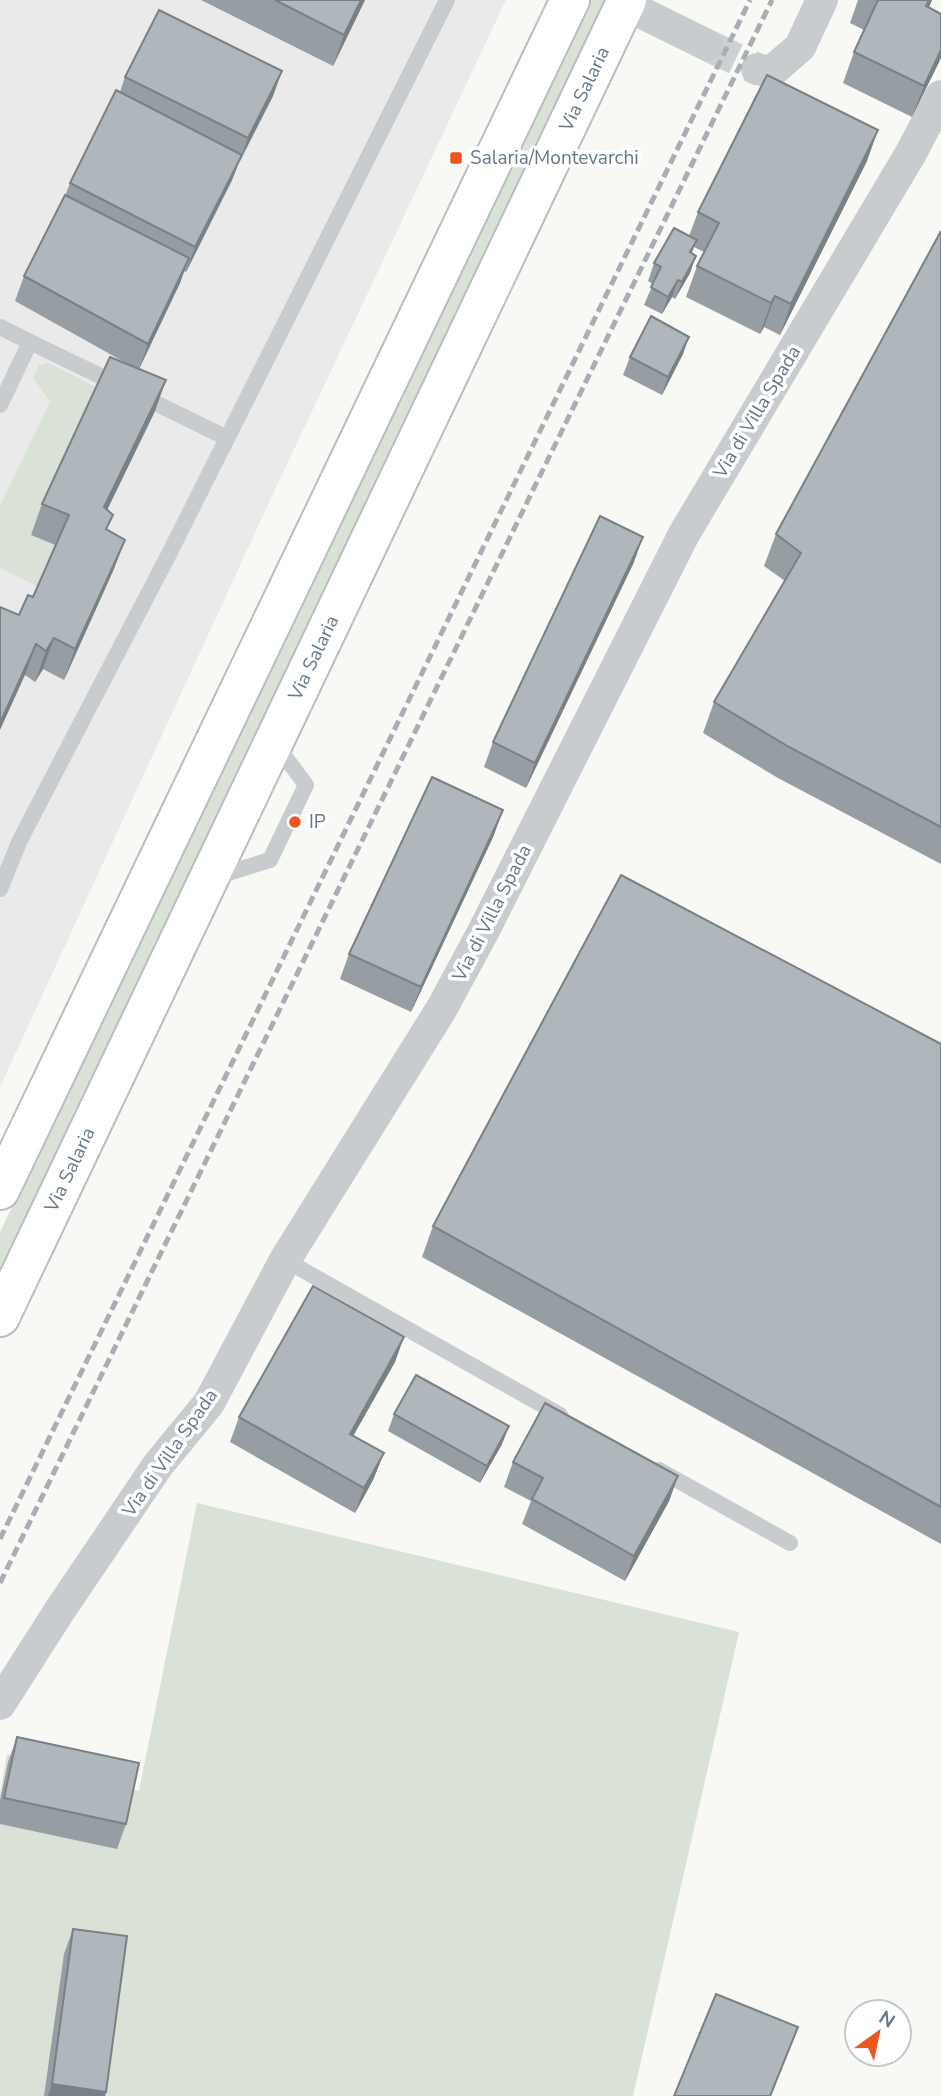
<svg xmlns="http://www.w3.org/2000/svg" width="941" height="2096" viewBox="0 0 941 2096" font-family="'Nunito Sans',sans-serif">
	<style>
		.built { fill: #e9eae9 }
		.green { fill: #dae1d6 }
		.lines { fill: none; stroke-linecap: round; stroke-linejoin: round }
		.minor-tunnel { stroke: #ccd2d4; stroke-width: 32; stroke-dasharray: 32 16; stroke-linecap: butt }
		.primary-casing { stroke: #b9bdc1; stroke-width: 42 }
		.service { stroke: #c8cccf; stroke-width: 16 }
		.minor { stroke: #c8cccf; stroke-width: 32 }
		.primary { stroke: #fff; stroke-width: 38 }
		.rail { stroke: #a8aeb4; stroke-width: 5; stroke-dasharray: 10 5; stroke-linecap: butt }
		.wall { fill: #969da3 }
		.shaded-wall { fill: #7a8084 }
		.building { fill: #afb7bd; stroke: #7a8084; stroke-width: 2 }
		.poi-dot { fill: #ed5621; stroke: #fff; stroke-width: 2.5 }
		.labels { text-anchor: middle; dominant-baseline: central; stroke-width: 7; stroke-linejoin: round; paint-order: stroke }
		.street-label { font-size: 19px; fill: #667888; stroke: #fff }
		.poi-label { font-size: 19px; fill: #667888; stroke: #fff; text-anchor: start }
	</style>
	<rect width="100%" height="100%" fill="#f8f8f5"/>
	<polygon class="built" points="0,0 506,0 272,496 0,1087"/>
	<g class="green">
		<polygon points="588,0 610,0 0,1279 0,1232"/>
		<polygon points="48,363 99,389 31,535 57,546 39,587 0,568 0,506 50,402 33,377 39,365"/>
		<polygon points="197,1503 739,1632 633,2096 0,2096 0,1794 7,1754 139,1791"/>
	</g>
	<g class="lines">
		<polyline class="minor-tunnel" points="707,45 757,69"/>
		<defs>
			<g id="primary">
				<polyline points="0,1190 570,0"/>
				<path id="s1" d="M0,1317L627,0"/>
			</g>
		</defs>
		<use href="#primary" class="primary-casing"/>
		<g class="service">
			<polyline points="0,327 30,342"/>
			<polyline points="141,396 227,438"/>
			<polyline points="0,405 30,342 121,386"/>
			<polyline points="215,877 270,860 306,785 274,742"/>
			<polyline points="0,889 20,840 169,554 447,0"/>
			<polyline points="285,1260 560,1415"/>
			<polyline points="659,1470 790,1543"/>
		</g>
		<g class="minor">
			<polyline points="624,4 707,45"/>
			<polyline points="757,69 771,72 800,47 822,0"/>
			<polyline points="0,1704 60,1610 158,1465 209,1403 285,1260 442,1008 483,932 684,534 911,153 941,96"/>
		</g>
		<use href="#primary" class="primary"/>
		<g class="rail">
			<polyline points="0,1539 750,0"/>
			<polyline points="0,1583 772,0"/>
		</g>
	</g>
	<g class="wall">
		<polygon points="201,0 365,0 333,66"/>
		<polygon points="858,0 932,0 929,8 941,58 912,117 843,83 854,52 864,30 850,23"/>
		<polygon points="125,77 273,96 238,163 232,180 186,272 184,271 180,283 139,369 155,411 107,510 107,530 125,540 113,571 64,680 43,669 35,682 25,675 19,615 33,597 55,545 31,535 42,504 135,368 15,301 24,276 65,196 70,183 120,92"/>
		<polygon points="867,161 780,335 764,327 760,334 686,297 697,266 704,252 694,247 692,253 690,273 675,299 672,297 662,314 644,305 653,284 648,281 654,263 689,236 698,212"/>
		<polygon points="941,231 941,864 778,778 703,733 714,702 785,581 764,566 776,534"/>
		<polygon points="683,354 662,395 623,375 630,357"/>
		<polygon points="634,562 526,788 484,767 493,742"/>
		<polygon points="494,835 411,1012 340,979 349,954"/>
		<polygon points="941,1044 941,1544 422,1257 433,1226"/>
		<polygon points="395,1362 353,1436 374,1478 355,1513 230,1442 239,1417"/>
		<polygon points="394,1414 509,1426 502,1444 480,1483 388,1431"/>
		<polygon points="513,1462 678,1476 669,1501 625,1581 522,1524 531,1501 504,1487"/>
		<polygon points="17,1737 126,1824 117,1849 0,1824 0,1800 8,1762"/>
		<polygon points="73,1929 105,2096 44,2096 64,1954"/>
	</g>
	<g class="shaded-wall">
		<polygon points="361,0 365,0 333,66 344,35"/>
		<polygon points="929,0 932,0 914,38 926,6"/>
		<polygon points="941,50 941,58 912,117 924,86"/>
		<polygon points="282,71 273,96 239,163 248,138"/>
		<polygon points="878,130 867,161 780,335 791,304"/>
		<polygon points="242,155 232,180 186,272 195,247"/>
		<polygon points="696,256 690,273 675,299 682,282"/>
		<polygon points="189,258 180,283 139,369 148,344"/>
		<polygon points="678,280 672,297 662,314 668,297"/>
		<polygon points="775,296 764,327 760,334 771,303"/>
		<polygon points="689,337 683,354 662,395 668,377"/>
		<polygon points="166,380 155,411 93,539 104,507"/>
		<polygon points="643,537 634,562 526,788 535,763"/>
		<polygon points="125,540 113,571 64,680 75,649"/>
		<polygon points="54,638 43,669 35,682 46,651"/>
		<polygon points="36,644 25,675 0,730 0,723"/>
		<polygon points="503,810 494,835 411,1012 421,987"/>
		<polygon points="404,1337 395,1362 340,1459 350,1434"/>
		<polygon points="509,1426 502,1444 480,1483 487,1466"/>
		<polygon points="384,1453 374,1478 355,1513 364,1488"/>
		<polygon points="678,1476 669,1501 625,1581 634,1556"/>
		<polygon points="798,2027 771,2096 770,2096"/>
		<polygon points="52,2084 106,2092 105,2096 48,2096"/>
	</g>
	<g class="building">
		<polygon points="275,0 361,0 344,35"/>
		<polygon points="878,0 929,0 926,6 941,14 941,50 924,86 854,52"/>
		<polygon points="159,10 282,71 248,138 125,77"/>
		<polygon points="767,75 878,130 791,304 775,296 771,303 697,266 719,223 698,212"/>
		<polygon points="116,90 242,155 195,247 70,183"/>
		<polygon points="65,195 189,258 148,344 24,276"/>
		<polygon points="674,228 697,240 690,252 696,256 682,282 678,280 668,297 651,287 661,267 654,263"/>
		<polygon points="941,231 941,827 789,747 714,702 801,553 776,534"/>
		<polygon points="651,316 689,337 668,377 630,357"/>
		<polygon points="110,357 166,380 104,507 113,515 106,529 125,540 75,649 54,638 46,651 36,644 0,723 0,607 19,615 28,595 33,597 69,515 42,504"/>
		<polygon points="600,516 643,537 535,763 493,742"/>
		<polygon points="432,777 503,810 421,987 349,954"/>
		<polygon points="621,875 941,1044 941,1507 433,1226"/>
		<polygon points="313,1286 404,1337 350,1434 384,1453 364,1488 239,1417"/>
		<polygon points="416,1375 509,1426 487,1466 394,1414"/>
		<polygon points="545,1403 678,1476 634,1556 532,1499 543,1478 513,1462"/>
		<polygon points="17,1737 139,1763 126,1824 4,1798"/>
		<polygon points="73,1929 127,1936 106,2092 52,2084"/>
		<polygon points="716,1994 798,2027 770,2096 674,2096"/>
	</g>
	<g class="poi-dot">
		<rect x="449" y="151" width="14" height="14" rx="3.5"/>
		<circle cx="295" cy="822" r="7"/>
	</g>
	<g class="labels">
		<g class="street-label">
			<text stroke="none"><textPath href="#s1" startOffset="1360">Via Salaria</textPath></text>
			<text transform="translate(757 412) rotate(-59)">Via di Villa Spada</text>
			<text stroke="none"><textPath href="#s1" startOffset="730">Via Salaria</textPath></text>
			<text transform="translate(492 913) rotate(-63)">Via di Villa Spada</text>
			<text stroke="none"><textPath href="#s1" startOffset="163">Via Salaria</textPath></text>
			<text transform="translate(170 1453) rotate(-55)">Via di Villa Spada</text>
		</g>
		<g class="poi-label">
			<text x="470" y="158">Salaria/Montevarchi</text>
			<text x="309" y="822">IP</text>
		</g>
	</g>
	<g transform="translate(878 2033) rotate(33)"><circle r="33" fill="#ffffff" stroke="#c2c9cf" stroke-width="2"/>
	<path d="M0-5L12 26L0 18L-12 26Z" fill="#ed5621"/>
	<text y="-10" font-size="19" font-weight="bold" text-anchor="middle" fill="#667888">N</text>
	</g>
</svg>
